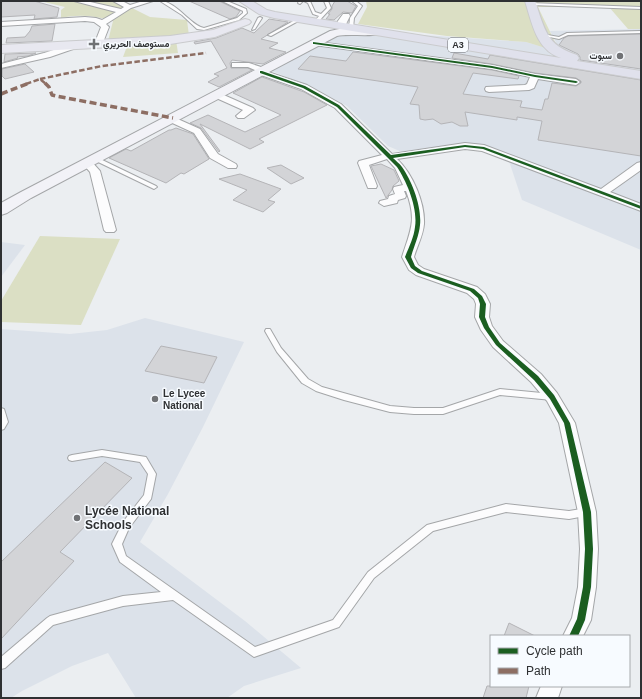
<svg xmlns="http://www.w3.org/2000/svg" width="642" height="699" viewBox="0 0 642 699" font-family="Helvetica,Vazirmatn,sans-serif">
	<style>
		.built { fill: #dce2ea }
		.green { fill: #dbdfc4 }
		.building { fill: #d3d4d7; stroke: #b4b4b7 }
		.lines { fill: none; stroke-linecap: round; stroke-linejoin: round }
		.service-casing { stroke: #a4a6a8; stroke-width: 2 }
		.minor-casing { stroke: #a4a6a8; stroke-width: 2 }
		.secondary-casing { stroke: #a4a6a8; stroke-width: 2 }
		.primary-casing { stroke: #cacbcd; stroke-width: 2 }
		.trunk-casing { stroke: #cacbcd; stroke-width: 2 }
		.service { fill: #fcfcfd; fill-rule: evenodd }
		.minor { fill: #fcfcfd; fill-rule: evenodd }
		.secondary { fill: #f2f2f7; fill-rule: evenodd }
		.primary { fill: #e8e8f0; fill-rule: evenodd }
		.trunk { fill: #e0e1ec; fill-rule: evenodd }
		.quiet-far1 { stroke: #8d6e63; stroke-width: 2.5; stroke-dasharray: 5.5 2.5; stroke-linecap: butt }
		.quiet { stroke: #8d6e63; stroke-width: 3.5; stroke-dasharray: 7 3.5; stroke-linecap: butt }
		.cycleway-casing { stroke: #f7fbff; stroke-width: 2 }
		.cycleway { fill: #1b5e20; fill-rule: evenodd }
		.poi-dot { fill: #707275; stroke: #f7fbff; stroke-width: 1.5 }
		.labels { text-anchor: middle; dominant-baseline: central; stroke-width: 3; stroke-linejoin: round; paint-order: stroke }
		.far-poi-label { font-size: 9px; font-weight: bold; fill: #2e3032; stroke: #f7fbff; text-anchor: start }
		.shield { fill: #f7fbff; stroke: #6a6d70; stroke-width: 1 }
		.shield-label { font-size: 9px; font-weight: bold; fill: #2e3032 }
		.poi-label { font-size: 10px; font-weight: bold; fill: #2e3032; stroke: #f7fbff; text-anchor: start }
		.near-poi-label { font-size: 12px; font-weight: bold; fill: #2e3032; stroke: #f7fbff; text-anchor: start }
	</style>
	<rect width="100%" height="100%" fill="#ebeef1"/>
	<g class="built">
		<polygon points="335,29 526,42 561,52 550,31 641,29 641,250 522,200 509,161 482,151 462,149 411,156 388,146 347,106 311,87 269,70"/>
		<polygon points="1,242 25,245 1,277"/>
		<polygon points="145,318 244,342 203,427 168,494 140,542 245,621 301,668 244,686 227,698 136,698 108,653 72,666 22,691 11,698 1,698 1,329 70,334 107,330"/>
	</g>
	<g class="green">
		<path d="M40,1H118L150,17L187,20L189,36L176,40L178,53L123,57L129,41H108L113,21C96,16 79,14 61,18V10L65,7Z"/>
		<polygon points="366,1 641,1 641,29 628,29 609,7 538,7 557,46 562,53 526,42 447,36 358,24 367,7"/>
		<polygon points="40,236 120,239 81,325 1,322 1,301"/>
	</g>
	<g class="building">
		<polygon points="1,1 34,1 59,8 57,17 34,19 35,15 1,17"/>
		<polygon points="189,1 219,1 240,11 236,17 230,19"/>
		<polygon points="335,1 347,1 356,6 352,13 343,12 334,20 326,19 330,14 328,14 332,9 332,6"/>
		<polygon points="269,19 288,22 261,39 278,43 269,48 286,52 263,64 232,60 230,63 231,68 248,68 252,70 219,87 208,82 219,76 214,74 227,68 211,41 195,44 194,42 216,38 242,28 254,33"/>
		<polygon points="55,24 52,41 6,43 7,38 25,37 30,31 32,26"/>
		<polygon points="641,34 641,69 580,60 580,57 578,54 559,45 564,38 568,36"/>
		<polygon points="353,52 492,70 519,76 518,79 473,73 463,94 522,101 520,107 542,110 545,99 548,99 552,83 576,86 581,83 581,81 576,78 535,73 492,64 452,58 454,53 488,59 490,55 641,80 641,156 538,140 542,121 517,117 517,120 465,112 468,126 460,126 452,122 441,124 433,119 425,120 420,119 419,105 410,104 418,87 298,69 310,56 346,61"/>
		<polygon points="36,53 28,56 17,57 18,58 4,62 5,54"/>
		<polygon points="25,64 34,72 5,79 2,76 2,69"/>
		<polygon points="262,77 304,92 327,105 259,139 264,142 250,149 200,124 220,151 219,152 201,128 190,123 208,115 245,132 281,115 233,93"/>
		<polygon points="176,128 193,134 209,159 184,174 181,173 166,183 109,158 126,149 131,151 169,130 171,130"/>
		<polygon points="381,164 394,170 399,181 393,186 392,190 386,198 371,166"/>
		<polygon points="281,165 304,178 291,184 267,168"/>
		<polygon points="240,174 281,189 268,200 275,202 263,212 233,200 247,190 219,179"/>
		<polygon points="161,346 217,357 204,383 145,371"/>
		<polygon points="105,462 132,478 60,552 74,561 1,639 1,562"/>
		<polygon points="509,623 535,636 504,636"/>
		<polygon points="487,686 529,686 526,698 483,698"/>
	</g>
	<g class="lines">
		<defs>
			<g id="service">
				<path d="M160,1C176,1 191,26 204,28L237,18L243,13V11L222,1H227L246,9L247,13L239,20L204,30L197,29L182,15Z"/>
				<polygon points="299,1 303,1 300,4 298,3"/>
				<polygon points="304,1 310,1 315,12 321,14 327,8 324,1 328,1 331,8 317,23 315,23 315,21 319,16 313,14 308,3"/>
				<polygon points="352,1 356,1 362,6 354,18 353,28 351,29 349,28 350,18 358,6"/>
				<polygon points="530,3 641,7 641,9 531,5"/>
				<polygon points="260,17 262,18 255,29 252,30 258,18"/>
				<polygon points="297,19 300,20 271,36 268,35"/>
				<polygon points="641,31 641,33 568,35 559,39 540,35 542,34 559,37 567,33"/>
				<polygon points="96,157 156,186 157,187 154,189 152,188 94,160 94,158"/>
				<polygon points="266,329 270,329 281,348 308,379 322,387 390,406 414,408 443,408 500,389 552,394 555,395 556,397 555,399 552,400 500,395 443,414 414,414 390,412 344,400 316,391 302,383 277,352 265,331"/>
				<polygon points="1,408 4,409 8,422 4,429 1,430"/>
				<polygon points="102,450 146,457 156,474 151,499 129,528 122,544 126,556 255,647 333,620 368,572 427,525 506,504 569,511 587,508 590,509 591,512 590,515 569,519 506,512 433,531 374,578 339,627 254,657 173,600 123,606 53,625 5,668 1,669 1,657 47,618 50,616 123,596 161,592 120,562 112,544 123,522 144,495 148,474 140,462 102,456 72,461 69,460 68,458 69,456 72,455"/>
			</g>
			<g id="minor">
				<polygon points="74,1 86,1 121,9 124,7 113,1 122,1 130,5 143,1 153,1 131,8 106,24 109,27 102,45 98,47 94,45 101,27 94,22 85,21 1,26 1,22 85,17 96,18 102,20 116,12"/>
				<polygon points="343,14 349,14 350,16 344,28 338,28 338,21"/>
				<polygon points="311,41 492,65 535,74 576,79 580,82 576,85 538,79 534,88 529,90 489,92 486,91 485,89 486,87 525,85 527,84 530,77 492,69 314,45 310,43"/>
				<polygon points="73,44 77,46 76,48 50,57 1,68 1,64 44,53"/>
				<path d="M232,63H249L267,69L268,72L307,85L341,104L392,154L465,143L484,145L601,189L637,163L641,162V170L610,192L641,204V211L482,151L465,149L397,159C413,174 425,203 424,224C423,236 417,246 414,257L418,265L424,269L477,287L485,294L490,304L489,317L492,326L503,341L541,374L557,393L575,423L596,512L598,549L596,587L591,620L583,636H563L572,618L578,587L580,549L578,512L559,423L547,401L531,382L493,347L481,330L475,317L476,304L474,299L467,293L416,275L409,270L402,257C411,229 417,220 406,191H404L406,196L405,198L398,200L397,203L384,206L379,203L380,201L388,199L389,196L395,194L393,189L394,187L403,185L395,168L387,159L369,165L377,186L376,188H368L358,163L359,161L382,155L335,108L301,89L258,74L257,71L248,67H232Z"/>
				<polygon points="217,92 253,108 255,110 244,118 238,118 236,116 243,110 214,97 213,95"/>
				<polygon points="171,116 200,129 218,154 236,164 237,166 236,168 228,168 210,158 194,133 168,121 166,119"/>
				<polygon points="87,160 91,161 100,171 116,230 114,232 106,232 104,230 90,172 82,163"/>
				<polygon points="541,686 562,686 558,698 536,698"/>
			</g>
			<path id="secondary" d="M344,28L377,29L382,32C377,38 348,33 337,36L31,198L7,213L1,215V203L21,192L330,31Z"/>
			<polygon id="primary" points="245,19 249,20 251,22 249,24 215,37 170,44 1,53 1,45 170,36 213,30"/>
			<path id="trunk" d="M239,1H252L267,10L275,12L561,58C536,50 532,23 525,1H535C545,30 546,45 577,55L579,58L577,61L641,71V79L274,18L259,14Z"/>
		</defs>
		<use href="#service" class="service-casing"/>
		<use href="#minor" class="minor-casing"/>
		<use href="#secondary" class="secondary-casing"/>
		<use href="#primary" class="primary-casing"/>
		<use href="#trunk" class="trunk-casing"/>
		<use href="#service" class="service"/>
		<use href="#minor" class="minor"/>
		<use href="#secondary" class="secondary"/>
		<use href="#primary" class="primary"/>
		<use href="#trunk" class="trunk"/>
		<g class="quiet-far1">
			<polyline points="40,79 102,66 206,53"/>
			<polyline points="26,84 40,79 46,84"/>
		</g>
		<g class="quiet">
			<polyline points="45,83 49,87 52,95 56,96 173,118"/>
			<polyline points="1,94 29,83"/>
		</g>
		<defs>
			<g id="cycleway">
				<polygon points="313,42 492,66 535,75 576,81 578,82 576,83 535,77 492,68 314,44 313,44"/>
				<path d="M260,71H262L305,86L339,105L391,155L465,145L484,147L641,206V209L483,149L465,147L393,158C396,161 399,163 402,167C412,181 422,207 420,225C419,236 414,246 411,257L415,266L422,271L474,289L482,296L486,304L485,317L489,327L500,343L538,376L554,395L570,423L591,512L593,549L591,587L585,620L578,636H569L577,619L583,587L585,549L583,512L564,423L550,399L534,380L496,345L484,328L479,317L480,304L478,298L470,291L418,273L411,268L405,257C409,247 414,237 415,227C418,208 407,182 397,167L337,107L303,88L260,73Z"/>
			</g>
		</defs>
		<use href="#cycleway" class="cycleway-casing"/>
		<use href="#cycleway" class="cycleway"/>
	</g>
	<g class="poi-dot">
		<path d="M92 38h4v4h4v4h-4v4h-4v-4h-4v-4h4z"/>
		<circle cx="620" cy="56" r="4"/>
		<circle cx="155" cy="399" r="4"/>
		<circle cx="77" cy="518" r="4"/>
	</g>
	<g class="labels">
		<g class="far-poi-label">
			<text x="103" y="44">مستوصف الحريري</text>
			<text x="612" y="56" text-anchor="end">سبوت</text>
		</g>
		<rect class="shield" x="448" y="38" width="20" height="14" rx="3"/>
		<g class="shield-label">
			<text x="458" y="45">A3</text>
		</g>
		<g class="poi-label">
			<text x="163" y="393">Le Lycee<tspan x="163" dy="12">National</tspan></text>
		</g>
		<g class="near-poi-label">
			<text x="85" y="511">Lycée National<tspan x="85" dy="14">Schools</tspan></text>
		</g>
	</g>
	<rect width="642" height="699" fill="none" stroke="#2e3032" stroke-width="4"/>
	<rect x="490" y="635" width="140" height="52" fill="#f7fbff" stroke="#a7aaad"/>
	<rect x="498" y="648" width="20" height="6" fill="#1b5e20" stroke="#a7aaad"/>
	<text x="526" y="655" font-size="12" fill="#2e3032">Cycle path</text>
	<rect x="498" y="668" width="20" height="6" fill="#8d6e63" stroke="#a7aaad"/>
	<text x="526" y="675" font-size="12" fill="#2e3032">Path</text>
</svg>
